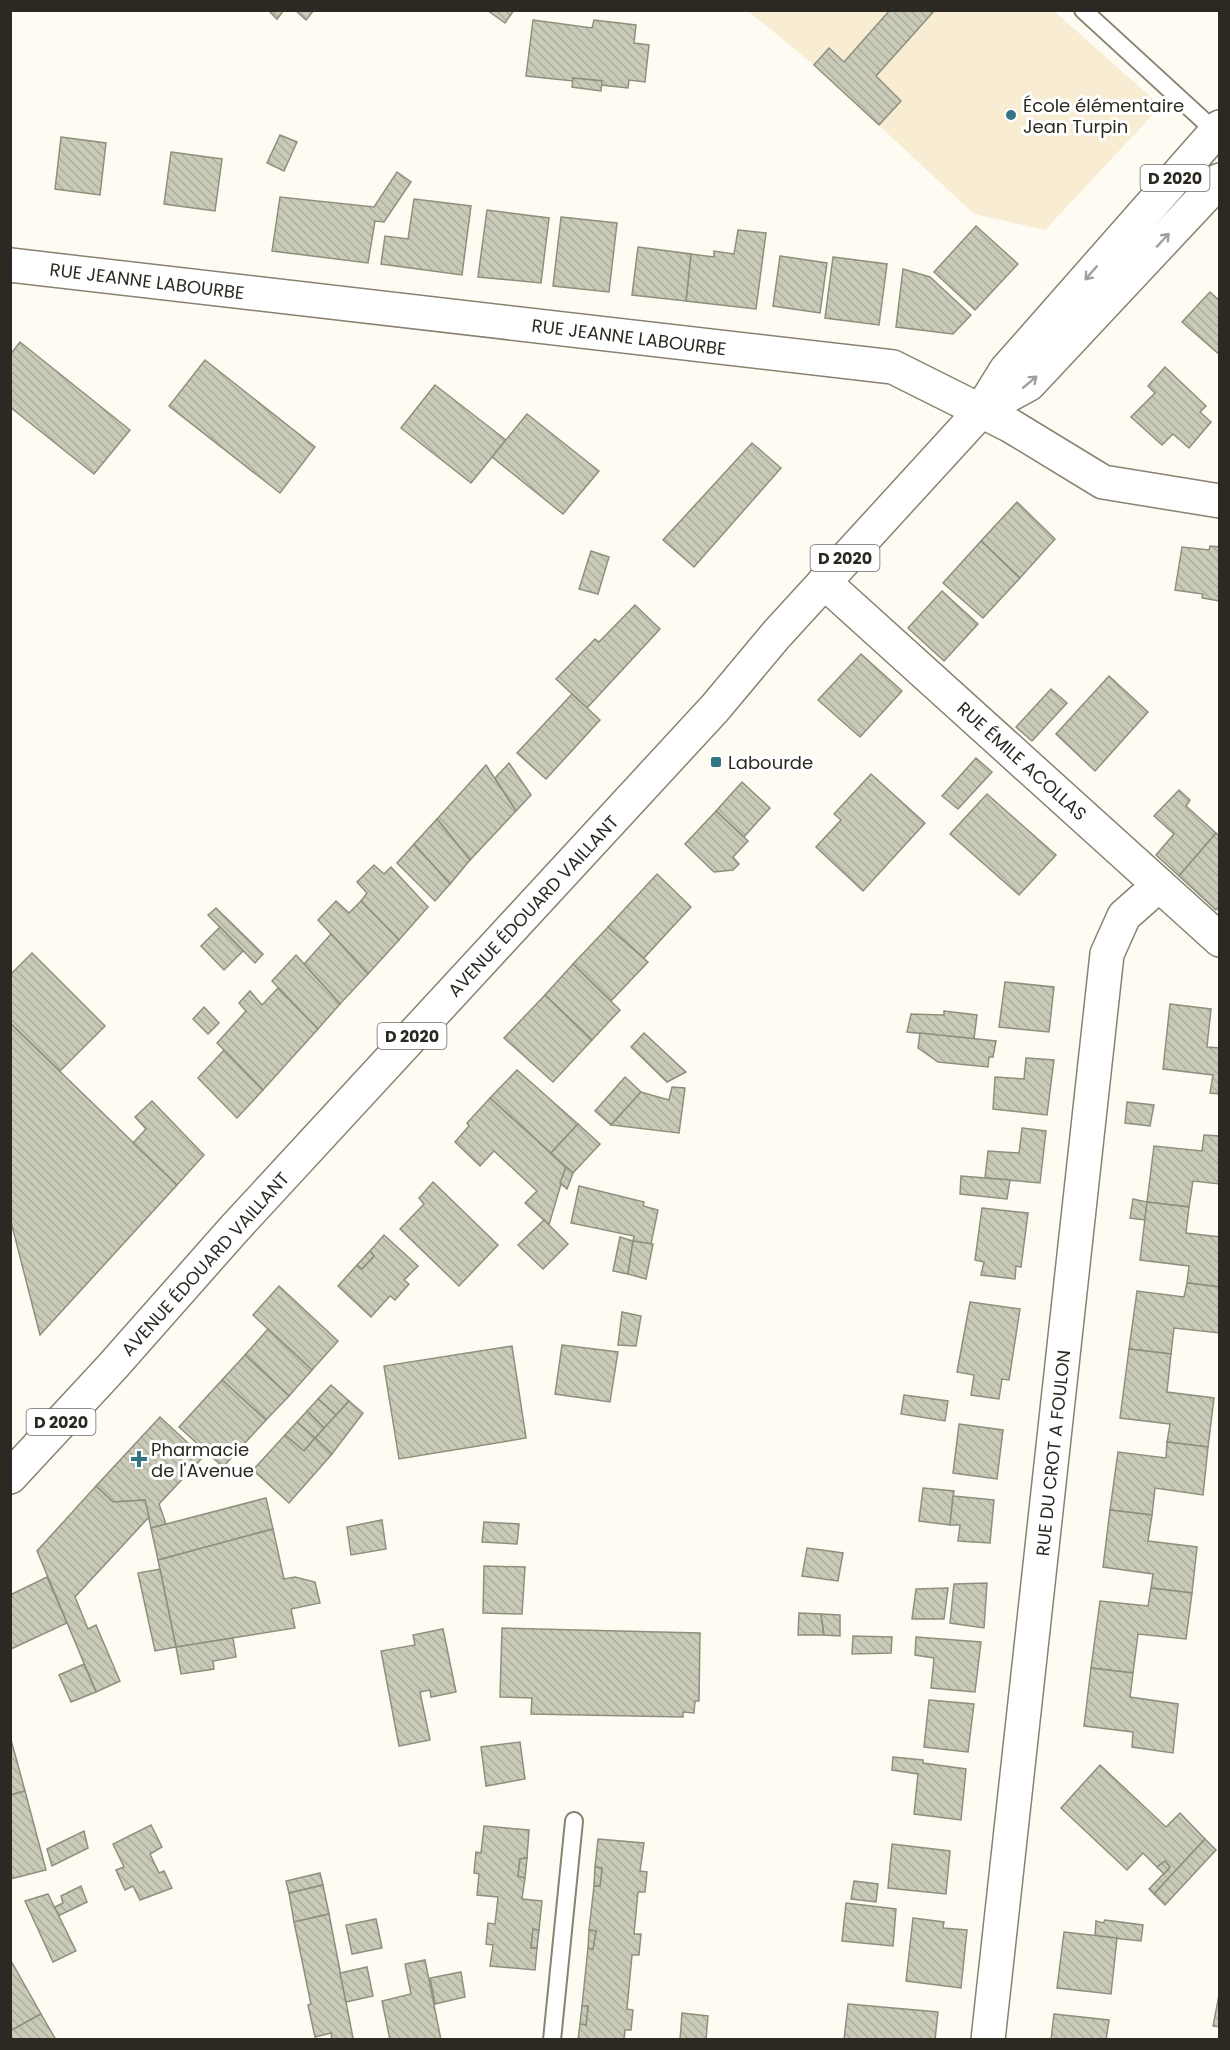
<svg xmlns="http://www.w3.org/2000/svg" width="1230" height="2050" viewBox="0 0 1230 2050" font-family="Poppins,sans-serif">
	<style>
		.built { fill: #f8edd3 }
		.building { fill: url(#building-back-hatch); stroke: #8e907e; stroke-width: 1.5 }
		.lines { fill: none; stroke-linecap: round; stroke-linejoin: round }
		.service-casing { stroke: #898271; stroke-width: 20 }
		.minor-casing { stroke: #898271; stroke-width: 36 }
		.primary-casing { stroke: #898271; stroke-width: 36 }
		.service { stroke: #fff; stroke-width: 16 }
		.minor { stroke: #fff; stroke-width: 33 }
		.primary { stroke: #fff; stroke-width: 33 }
		.oneway { stroke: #a09f9c }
		.poi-dot { fill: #327685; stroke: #fff; stroke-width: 2 }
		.labels { text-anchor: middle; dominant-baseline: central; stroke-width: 6; stroke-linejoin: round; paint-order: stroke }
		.shield { fill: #fff; stroke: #6b6964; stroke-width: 1.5 }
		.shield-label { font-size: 16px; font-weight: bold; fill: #2c2922 }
		.poi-label { font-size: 18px; fill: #2c2922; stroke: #fff; text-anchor: start }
		.street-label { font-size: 18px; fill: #2c2922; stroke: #fff }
	</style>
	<defs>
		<pattern id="building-back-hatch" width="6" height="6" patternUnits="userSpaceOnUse" patternTransform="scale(1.5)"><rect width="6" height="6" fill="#c9cbb8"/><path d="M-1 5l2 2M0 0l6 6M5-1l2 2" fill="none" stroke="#adae9e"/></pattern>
	</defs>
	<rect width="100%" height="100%" fill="#fefbf3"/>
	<polygon class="built" points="748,11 1054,11 1161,106 1045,230 974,214 814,65"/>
	<g class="building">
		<polygon points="268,10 284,10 277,19"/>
		<polygon points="295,10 314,10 306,20"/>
		<polygon points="487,10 514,10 505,23"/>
		<polygon points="890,10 935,10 876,76 901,101 879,125 814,65 829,48 844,62"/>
		<polygon points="533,20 592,28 594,20 636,25 634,43 649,45 645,82 629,80 628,88 601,85 602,81 573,78 573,81 526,76"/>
		<polygon points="573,78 602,81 601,91 572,87"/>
		<polygon points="280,135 297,142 284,171 267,163"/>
		<polygon points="61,137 106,143 100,195 55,189"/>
		<polygon points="171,152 222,159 215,211 164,204"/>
		<polygon points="397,172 411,182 384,222 375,221 368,263 272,251 280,197 374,207"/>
		<polygon points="414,199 471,206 462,275 381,264 385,236 408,239"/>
		<polygon points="487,210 549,218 541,283 478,277"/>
		<polygon points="561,217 617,223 609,292 553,286"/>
		<polygon points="976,226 1018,264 975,310 934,272"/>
		<polygon points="738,230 766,233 756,309 686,301 691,254 714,257 714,251 734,254"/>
		<polygon points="638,247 691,254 686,301 632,295"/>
		<polygon points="780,256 827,263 820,313 773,306"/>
		<polygon points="833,257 887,264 879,325 825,318"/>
		<polygon points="903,269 930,277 971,315 953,334 896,327"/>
		<polygon points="1210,292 1220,301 1220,355 1182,322"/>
		<polygon points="20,342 130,430 94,474 10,407 10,355"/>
		<polygon points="205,360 315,447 280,493 169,406"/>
		<polygon points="1165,367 1206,406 1200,412 1211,422 1189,448 1173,434 1162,445 1131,417 1155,393 1148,386"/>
		<polygon points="435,385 506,440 471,483 401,428"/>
		<polygon points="527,414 599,471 563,514 492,457"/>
		<polygon points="752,443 781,468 694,567 663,540"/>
		<polygon points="1017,502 1055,539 1020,578 981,541"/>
		<polygon points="981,541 1020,578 983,618 943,583"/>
		<polygon points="1210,546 1220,547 1220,601 1202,598 1203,594 1175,590 1182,547 1209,550"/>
		<polygon points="591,551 609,557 598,594 579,589"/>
		<polygon points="942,591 978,624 944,661 908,628"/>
		<polygon points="635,605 660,629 587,708 556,679 595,639 599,642"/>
		<polygon points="861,654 902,691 860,737 818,700"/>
		<polygon points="1109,676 1148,712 1095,771 1056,734"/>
		<polygon points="1051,689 1067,703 1032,741 1016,727"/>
		<polygon points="572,694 600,720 546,779 517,753"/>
		<polygon points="976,758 992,772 958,809 942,796"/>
		<polygon points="509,763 531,795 516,811 495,778"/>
		<polygon points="486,765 516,811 470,860 437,819"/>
		<polygon points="871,774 925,823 863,891 816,847 841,820 834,814"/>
		<polygon points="742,782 770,808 744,837 716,811"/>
		<polygon points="1179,790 1190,800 1186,806 1216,833 1179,876 1156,855 1174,834 1154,816"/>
		<polygon points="987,794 1056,855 1019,895 950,834"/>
		<polygon points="716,811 748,841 733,857 739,864 733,870 714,872 685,844"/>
		<polygon points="437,819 470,860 450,884 414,844"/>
		<polygon points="1216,833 1220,837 1220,906 1216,910 1179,876"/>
		<polygon points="414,844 450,884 435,901 397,863"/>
		<polygon points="374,865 384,874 391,867 428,907 399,940 361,901 367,893 357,882"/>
		<polygon points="657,874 691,907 644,958 608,927"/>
		<polygon points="336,901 349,913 361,901 399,940 368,974 318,920"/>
		<polygon points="216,908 263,954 255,963 208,915"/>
		<polygon points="220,927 243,951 224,970 201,946"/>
		<polygon points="608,927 648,962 611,1001 573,964"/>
		<polygon points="331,934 368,974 340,1004 304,964"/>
		<polygon points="32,953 105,1026 60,1071 10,1023 10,975"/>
		<polygon points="296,955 340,1004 318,1029 272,981"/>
		<polygon points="573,964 620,1010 592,1040 545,995"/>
		<polygon points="1005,982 1054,987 1049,1032 999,1027"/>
		<polygon points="278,988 318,1029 263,1090 217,1043 246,1011 239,1003 250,991 262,1005"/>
		<polygon points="545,995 592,1040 553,1082 504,1038"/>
		<polygon points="1170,1004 1211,1009 1207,1047 1220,1048 1220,1094 1210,1093 1213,1075 1163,1069"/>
		<polygon points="204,1007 219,1023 208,1034 193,1019"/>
		<polygon points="944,1011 977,1015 974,1039 907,1032 911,1014 944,1015"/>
		<polygon points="10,1023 177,1185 40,1335 10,1218"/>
		<polygon points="644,1033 686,1072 667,1082 631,1047"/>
		<polygon points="920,1033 996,1041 993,1057 989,1057 988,1067 938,1062 918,1048"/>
		<polygon points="224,1050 263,1090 237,1118 198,1078"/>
		<polygon points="1026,1058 1054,1060 1047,1115 993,1109 995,1077 1024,1079"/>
		<polygon points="517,1070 578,1124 551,1153 490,1098"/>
		<polygon points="625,1077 641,1092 611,1125 595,1111"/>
		<polygon points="672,1087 685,1088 679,1133 611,1125 641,1092 669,1100"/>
		<polygon points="490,1098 566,1167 549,1225 525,1203 537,1191 494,1151 480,1166 455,1142 469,1126 467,1123"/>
		<polygon points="152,1101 204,1155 177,1185 133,1143 146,1129 135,1117"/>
		<polygon points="1127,1102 1154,1105 1150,1126 1125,1123"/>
		<polygon points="578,1124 600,1144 573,1173 551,1153"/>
		<polygon points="1022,1128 1046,1131 1040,1183 985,1178 988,1151 1019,1153"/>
		<polygon points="1204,1135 1220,1136 1220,1184 1193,1181 1189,1207 1147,1202 1154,1146 1202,1151"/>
		<polygon points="566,1167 573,1173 567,1189 560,1183"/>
		<polygon points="961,1176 1010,1180 1007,1199 960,1194"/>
		<polygon points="433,1182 498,1245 459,1286 400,1229 424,1204 419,1198"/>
		<polygon points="579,1186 644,1202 643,1206 658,1210 651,1244 633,1241 634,1236 571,1223"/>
		<polygon points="1133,1199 1147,1202 1145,1220 1130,1218"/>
		<polygon points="1147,1202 1189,1207 1186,1233 1220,1237 1220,1287 1187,1283 1189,1266 1140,1260"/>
		<polygon points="982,1208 1028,1213 1021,1267 1016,1266 1015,1279 981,1275 984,1262 975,1260"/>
		<polygon points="544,1220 568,1244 543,1269 518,1245"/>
		<polygon points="384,1235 418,1266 404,1280 409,1284 395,1300 390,1296 371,1317 338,1286 357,1265 362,1269 374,1256 370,1251"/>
		<polygon points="620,1237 633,1241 628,1274 613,1271"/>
		<polygon points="633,1241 653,1244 646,1279 628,1274"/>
		<polygon points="370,1251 374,1256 362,1269 357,1265"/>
		<polygon points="1187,1283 1220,1287 1220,1333 1174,1328 1171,1354 1129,1349 1137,1291 1184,1297"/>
		<polygon points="279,1286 338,1341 312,1370 253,1315"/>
		<polygon points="970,1302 1020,1309 1009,1380 1002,1379 999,1399 971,1395 974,1375 957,1372"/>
		<polygon points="622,1312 641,1316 636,1346 618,1345"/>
		<polygon points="268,1329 312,1370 289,1396 245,1355"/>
		<polygon points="562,1345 618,1352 610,1402 555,1394"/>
		<polygon points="512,1346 526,1438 399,1459 384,1366"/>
		<polygon points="1129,1349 1171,1354 1167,1392 1214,1398 1208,1447 1167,1442 1170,1424 1120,1418"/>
		<polygon points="245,1355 289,1396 266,1420 222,1380"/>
		<polygon points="222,1380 266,1420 223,1467 179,1427"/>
		<polygon points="331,1385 349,1401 336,1415 318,1399"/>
		<polygon points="904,1395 948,1401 945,1421 901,1414"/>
		<polygon points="318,1399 336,1415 324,1428 307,1411"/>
		<polygon points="349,1401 363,1413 332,1454 315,1438"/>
		<polygon points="307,1411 324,1428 315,1438 297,1422"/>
		<polygon points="160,1417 203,1457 159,1504 166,1524 151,1528 145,1500 113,1502 96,1486"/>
		<polygon points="297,1422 315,1438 304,1451 285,1435"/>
		<polygon points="959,1424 1003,1430 997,1479 953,1473"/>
		<polygon points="285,1435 304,1451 315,1438 332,1454 289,1503 253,1470"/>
		<polygon points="1167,1442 1208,1447 1203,1495 1155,1488 1152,1515 1110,1510 1118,1452 1166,1458"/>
		<polygon points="96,1486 113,1502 145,1500 149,1517 75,1597 88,1629 96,1625 120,1681 96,1692 37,1551"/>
		<polygon points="923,1488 954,1491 950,1525 919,1521"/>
		<polygon points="953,1496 994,1500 990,1543 958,1541 960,1525 950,1525"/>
		<polygon points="266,1498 273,1529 158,1560 151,1528"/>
		<polygon points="1110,1510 1152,1515 1148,1541 1197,1547 1192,1593 1151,1588 1153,1574 1103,1567"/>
		<polygon points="382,1520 386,1549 351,1555 347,1527"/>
		<polygon points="484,1522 519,1524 517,1544 482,1542"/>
		<polygon points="273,1529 284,1579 295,1577 315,1582 320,1603 291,1609 295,1628 176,1647 158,1560"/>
		<polygon points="807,1548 843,1553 838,1581 802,1576"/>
		<polygon points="484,1566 525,1567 522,1614 483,1613"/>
		<polygon points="160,1569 176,1647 155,1651 138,1573"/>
		<polygon points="47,1577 67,1623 11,1649 10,1595"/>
		<polygon points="987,1583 984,1628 950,1623 954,1584"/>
		<polygon points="948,1588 944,1619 912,1619 916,1589"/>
		<polygon points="1151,1588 1192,1593 1186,1639 1138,1634 1133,1673 1091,1668 1100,1601 1148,1606"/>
		<polygon points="799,1613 821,1614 824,1635 798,1635"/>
		<polygon points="821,1614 840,1615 840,1636 824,1635"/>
		<polygon points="502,1628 700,1633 699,1701 695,1701 694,1713 683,1712 683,1717 531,1714 532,1698 500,1697"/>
		<polygon points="443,1629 456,1692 431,1697 430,1690 420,1692 430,1740 399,1746 381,1651 415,1645 413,1635"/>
		<polygon points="853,1636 892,1637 891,1653 852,1654"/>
		<polygon points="916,1637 981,1642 975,1692 931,1688 934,1658 915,1655"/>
		<polygon points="233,1638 236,1657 213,1661 214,1669 181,1674 176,1647"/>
		<polygon points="84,1664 96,1692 71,1702 59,1675"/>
		<polygon points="1091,1668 1133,1673 1130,1697 1178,1704 1173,1753 1132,1747 1133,1732 1084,1726"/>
		<polygon points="929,1700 974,1704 968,1752 924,1747"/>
		<polygon points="10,1736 25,1791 10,1795"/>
		<polygon points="520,1742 525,1779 486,1786 481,1747"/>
		<polygon points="893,1757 923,1760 923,1763 966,1769 961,1820 914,1814 918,1774 892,1770"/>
		<polygon points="1100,1765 1166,1827 1180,1813 1205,1839 1154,1894 1149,1889 1170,1867 1165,1861 1157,1867 1143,1853 1127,1870 1061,1808"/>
		<polygon points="25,1791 46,1870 10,1879 10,1795"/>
		<polygon points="151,1825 162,1847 150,1854 159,1873 164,1871 172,1888 140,1900 133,1886 125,1890 116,1870 124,1867 113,1844"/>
		<polygon points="484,1826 529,1830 527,1858 520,1859 518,1876 525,1878 522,1899 542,1901 539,1930 533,1929 531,1948 537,1948 535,1970 490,1966 493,1945 486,1944 488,1923 495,1924 498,1897 477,1895 479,1874 474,1873 476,1852 481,1853"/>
		<polygon points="84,1831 88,1848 52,1866 47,1849"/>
		<polygon points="598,1839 644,1843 640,1871 647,1872 645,1892 638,1892 634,1934 641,1934 639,1955 632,1955 627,2009 633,2010 631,2030 625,2030 624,2040 578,2040 580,2024 586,2025 588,2006 582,2006 588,1948 593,1949 596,1931 589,1930 594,1886 600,1886 602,1868 595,1867"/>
		<polygon points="1205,1839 1216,1850 1165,1905 1154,1894"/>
		<polygon points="892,1844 950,1851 946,1894 888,1888"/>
		<polygon points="527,1858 525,1878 518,1876 520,1859"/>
		<polygon points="1165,1861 1170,1867 1164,1874 1157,1867"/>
		<polygon points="595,1867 602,1868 600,1886 594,1886"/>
		<polygon points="320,1873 323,1885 289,1893 286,1881"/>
		<polygon points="854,1881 878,1884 876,1902 851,1899"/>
		<polygon points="323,1885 329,1914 294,1922 289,1893"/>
		<polygon points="81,1886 87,1902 58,1916 55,1907 63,1903 61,1896"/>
		<polygon points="48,1894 76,1951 53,1962 25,1901"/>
		<polygon points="846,1903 896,1909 893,1946 842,1941"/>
		<polygon points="329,1914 353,2038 348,2040 332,2040 331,2033 315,2037 308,2005 311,2004 294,1922"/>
		<polygon points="913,1918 944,1922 943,1928 967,1930 961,1988 906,1981"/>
		<polygon points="376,1919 382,1948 352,1954 346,1925"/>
		<polygon points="1105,1920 1143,1925 1141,1941 1095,1936 1096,1921 1103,1923"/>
		<polygon points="533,1929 539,1930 537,1948 531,1948"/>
		<polygon points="589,1930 596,1931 593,1949 588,1948"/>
		<polygon points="1064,1932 1117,1938 1111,1994 1057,1988"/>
		<polygon points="10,1959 41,2014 10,2031"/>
		<polygon points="425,1960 441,2040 390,2040 382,2001 411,1994 405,1964"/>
		<polygon points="367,1967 373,1996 346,2002 340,1973"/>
		<polygon points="461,1972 465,1997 435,2004 430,1978"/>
		<polygon points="1219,1995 1220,1995 1220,2027 1213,2026"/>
		<polygon points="848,2004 938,2012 935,2040 844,2040"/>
		<polygon points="582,2006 588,2006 586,2025 580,2024"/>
		<polygon points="682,2013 708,2016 706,2040 680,2040"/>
		<polygon points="41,2014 56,2040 10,2040 10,2031"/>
		<polygon points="1054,2014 1109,2020 1106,2040 1051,2040"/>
	</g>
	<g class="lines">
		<defs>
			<g id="service">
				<polyline points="1083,10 1215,131"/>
				<polyline points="552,2040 574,1821"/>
			</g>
			<g id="minor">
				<polyline points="10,265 893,367 1011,426 1103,482 1220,501"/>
				<polyline points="824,582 1220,940"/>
				<polyline points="988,2040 1107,954 1124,916 1159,885"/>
			</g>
			<g id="primary">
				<polyline points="984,409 1029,384 1220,180"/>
				<polyline points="10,1477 112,1367 234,1229 715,708 776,635 980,412 1006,370 1220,127"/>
			</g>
		</defs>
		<use href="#service" class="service-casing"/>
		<use href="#minor" class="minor-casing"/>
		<use href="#primary" class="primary-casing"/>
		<use href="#service" class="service"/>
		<use href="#minor" class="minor"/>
		<use href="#primary" class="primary"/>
	</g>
	<defs><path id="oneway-shaft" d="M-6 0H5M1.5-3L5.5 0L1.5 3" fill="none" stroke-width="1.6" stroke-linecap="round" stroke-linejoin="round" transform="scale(1.5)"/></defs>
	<g class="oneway">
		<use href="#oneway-shaft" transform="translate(1163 240) rotate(-47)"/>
		<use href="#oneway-shaft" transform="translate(1091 273) rotate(131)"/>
		<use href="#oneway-shaft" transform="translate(1030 382) rotate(-40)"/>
	</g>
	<g class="poi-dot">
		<circle cx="1011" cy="115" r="6"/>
		<rect x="710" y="756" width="12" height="12" rx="3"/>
		<path d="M136 1450h6v6h6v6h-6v6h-6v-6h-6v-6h6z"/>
	</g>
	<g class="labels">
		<g class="shield">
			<rect x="1140.5" y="165" width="69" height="26" rx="4.5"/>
			<rect x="810.5" y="545" width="69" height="26" rx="4.5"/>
			<rect x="377.5" y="1023" width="69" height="26" rx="4.5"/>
			<rect x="26.5" y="1409" width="69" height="26" rx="4.5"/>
		</g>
		<g class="shield-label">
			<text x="1175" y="178">D 2020</text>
			<text x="845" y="558">D 2020</text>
			<text x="412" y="1036">D 2020</text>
			<text x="61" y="1422">D 2020</text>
		</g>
		<g class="poi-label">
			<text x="1023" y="105">École élémentaire<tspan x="1023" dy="21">Jean Turpin</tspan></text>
			<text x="728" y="762">Labourde</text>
			<text x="151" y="1449">Pharmacie<tspan x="151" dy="21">de l'Avenue</tspan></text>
		</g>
		<g class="street-label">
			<text transform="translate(147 281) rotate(7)">RUE JEANNE LABOURBE</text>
			<text transform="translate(629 337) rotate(7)">RUE JEANNE LABOURBE</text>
			<text transform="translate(1022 761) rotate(42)">RUE ÉMILE ACOLLAS</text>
			<text transform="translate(533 906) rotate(-47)">AVENUE ÉDOUARD VAILLANT</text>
			<text transform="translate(205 1264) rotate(-48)">AVENUE ÉDOUARD VAILLANT</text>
			<text transform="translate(1053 1453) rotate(-84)">RUE DU CROT A FOULON</text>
		</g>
	</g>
	<rect width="1230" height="2050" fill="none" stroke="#2c2922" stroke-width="24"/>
</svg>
